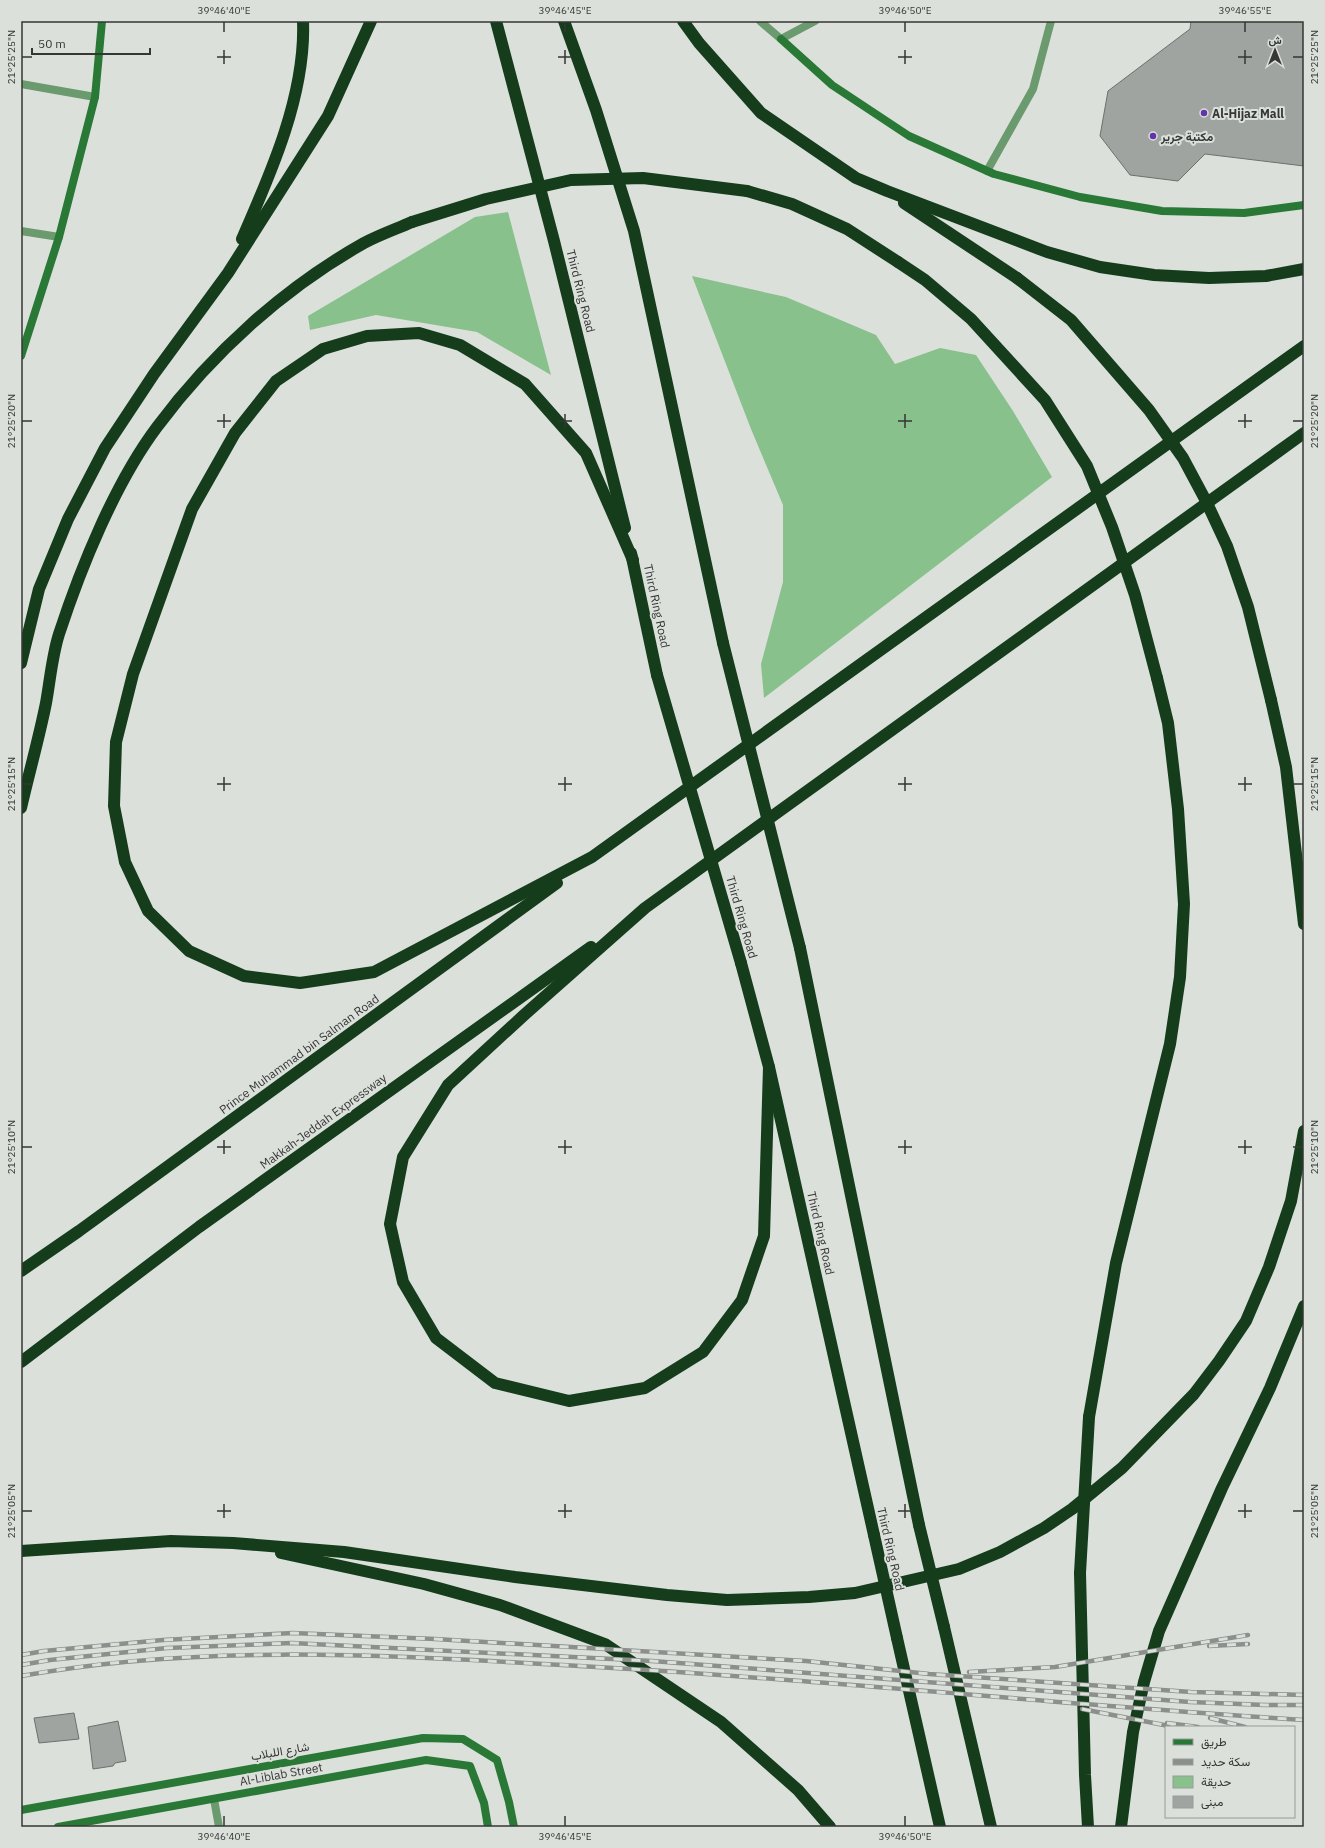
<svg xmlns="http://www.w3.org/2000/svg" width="1325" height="1848" viewBox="0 0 1325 1848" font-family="'IBM Plex Sans',Vazirmatn,sans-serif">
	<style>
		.green { fill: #89c18d }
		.building { fill: #a0a4a0; stroke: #6d716d }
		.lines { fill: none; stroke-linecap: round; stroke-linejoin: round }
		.street { stroke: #6b9a6e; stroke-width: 8 }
		.secondary { stroke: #297836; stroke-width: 8 }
		.highway { stroke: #153d1b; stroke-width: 12 }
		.rail-casing { stroke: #8c8f8c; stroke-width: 4.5 }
		.rail { stroke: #dbe0db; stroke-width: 3; stroke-dasharray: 9; stroke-linecap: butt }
		.highway-bridge { stroke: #153d1b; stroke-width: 12 }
		.ticks { fill: none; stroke: #353635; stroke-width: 1.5 }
		.poi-dot { fill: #6234ab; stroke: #dbe0db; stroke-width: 1.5 }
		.labels { text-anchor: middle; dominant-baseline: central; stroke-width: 4; stroke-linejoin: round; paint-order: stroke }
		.poi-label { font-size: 12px; font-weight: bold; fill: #353635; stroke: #dbe0db; text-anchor: start }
		.street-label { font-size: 12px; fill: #353635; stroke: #dbe0db }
		.neatline { fill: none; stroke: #353635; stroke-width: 1.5 }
		.ticks-label { font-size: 10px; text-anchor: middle; fill: #353635 }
	</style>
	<rect width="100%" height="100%" fill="#dbe0db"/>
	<g class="green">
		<polygon points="508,212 551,375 477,332 376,315 310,330 308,316 475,217"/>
		<polygon points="692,276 786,297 876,335 895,364 940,348 976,355 1013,411 1052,477 764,698 761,664 783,582 783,505 751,429"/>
	</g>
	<g class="building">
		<polygon points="1191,21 1304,21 1304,166 1205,154 1178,181 1130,175 1100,136 1108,91 1190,29"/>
		<polygon points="74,1713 79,1739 39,1743 34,1718"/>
		<polygon points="118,1721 126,1761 115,1763 113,1766 93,1769 88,1727"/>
	</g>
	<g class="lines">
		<g class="street">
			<polyline points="760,21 781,39 815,21"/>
			<polyline points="21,84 95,97"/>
			<polyline points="987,171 1033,89 1051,21"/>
			<polyline points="21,231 59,237"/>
			<polyline points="214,1799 219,1827"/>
		</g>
		<g class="secondary">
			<polyline points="781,39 832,85 909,136 994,174 1080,197 1162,211 1244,213 1304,205"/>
			<polyline points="21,356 59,237 95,97 102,21"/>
			<polyline points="21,1810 423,1738 463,1739 497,1760 509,1802 514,1827"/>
			<polyline points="58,1827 426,1760 470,1766 484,1803 488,1827"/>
		</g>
		<g class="highway">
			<polyline points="496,21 554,241 625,528"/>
			<polyline points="564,21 596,110 634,231 723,643"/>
			<polyline points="683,21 699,43 761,113 856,178 887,191 1047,252 1100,267 1154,275 1209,278 1266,276 1304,269"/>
			<polyline points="747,191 792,204 847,229 898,262"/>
			<polyline points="904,203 1017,278"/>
			<path d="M242,239C271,173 306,94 303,21"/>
			<polyline points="631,553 657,675"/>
			<polyline points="633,560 586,453 525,384 460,345 419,333 367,336 323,349 276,381 235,433 192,509 133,674 116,742 114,806 125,862 148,911 189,951 244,976 300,983 374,972 592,857 1304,346"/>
			<polyline points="21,663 39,589 68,519 105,448 154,374 228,273 328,116 371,21"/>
			<polyline points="1271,700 1286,767 1304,924"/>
			<path d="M21,808C29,773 39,738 46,703C50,681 52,656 59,634C81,567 115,483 157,427C212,353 284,288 364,243C379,235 396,229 412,222"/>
			<polyline points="800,948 919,1525"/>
			<polyline points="741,963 769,1067 874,1535"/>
			<polyline points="769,1067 764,1236 742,1300 703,1352 645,1388 569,1401 495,1383 436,1338 403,1282 390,1224 403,1157 448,1085 523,1016 645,908 1304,433"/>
			<polyline points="21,1271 79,1231 557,883"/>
			<polyline points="21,1362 199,1227 591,947"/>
			<polyline points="1089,1417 1116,1263 1170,1044 1180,977 1184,904 1178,809 1168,723 1157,678"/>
			<polyline points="21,1551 171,1541 233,1543 344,1552 515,1577 667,1595 727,1600 809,1597 855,1593 959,1569 1000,1552 1044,1528 1072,1509 1122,1468 1194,1394 1219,1361 1246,1321 1269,1267 1291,1201 1304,1131"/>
			<polyline points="281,1553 424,1584 500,1605 605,1644 721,1722 798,1790 830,1827"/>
			<polyline points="1080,1573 1085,1775 1088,1827"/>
			<polyline points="944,1627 991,1827"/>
			<polyline points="897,1638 940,1827"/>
			<polyline points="1121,1827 1133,1732 1144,1682 1159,1631 1222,1488 1270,1388 1304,1306"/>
		</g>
		<defs>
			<g id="rail">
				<polyline points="1209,1646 1248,1644"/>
				<polyline points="21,1655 44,1651 163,1640 293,1633 435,1639 806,1661 929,1674 1191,1692 1304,1695"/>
				<polyline points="21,1665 50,1660 167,1648 292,1643 652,1661 1190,1702 1265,1705 1304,1705"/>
				<polyline points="969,1672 1055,1667 1248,1635"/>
				<path d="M21,1676C193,1645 369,1654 543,1664C797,1677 1050,1704 1304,1720"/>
				<polyline points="1082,1709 1174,1727"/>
				<polyline points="1210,1718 1245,1727"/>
				<polyline points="1167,1723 1198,1727"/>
			</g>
		</defs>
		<use href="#rail" class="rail-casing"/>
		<use href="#rail" class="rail"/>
		<g class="highway-bridge">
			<polyline points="412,222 486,199 571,180 643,178 747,191"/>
			<polyline points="898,262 925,280 971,319 1045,400 1087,466 1112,527 1135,595 1157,678"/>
			<polyline points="1017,278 1071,320 1149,410 1183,458 1206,501 1227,546 1248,607 1271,700"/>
			<polyline points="723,643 800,948"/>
			<polyline points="657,675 741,963"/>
			<polyline points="919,1525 944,1627"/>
			<polyline points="874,1535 897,1638"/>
			<polyline points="1080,1573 1089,1417"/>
		</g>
	</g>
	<path class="ticks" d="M224,22V32M565,22V32M905,22V32M1245,22V32M224,50V64M565,50V64M905,50V64M1245,50V64M22,57H32M217,57H231M558,57H572M898,57H912M1238,57H1252M1293,57H1303M224,414V428M565,414V428M905,414V428M1245,414V428M22,421H32M217,421H231M558,421H572M898,421H912M1238,421H1252M1293,421H1303M224,777V791M565,777V791M905,777V791M1245,777V791M22,784H32M217,784H231M558,784H572M898,784H912M1238,784H1252M1293,784H1303M224,1140V1154M565,1140V1154M905,1140V1154M1245,1140V1154M22,1147H32M217,1147H231M558,1147H572M898,1147H912M1238,1147H1252M1293,1147H1303M224,1504V1518M565,1504V1518M905,1504V1518M1245,1504V1518M22,1511H32M217,1511H231M558,1511H572M898,1511H912M1238,1511H1252M1293,1511H1303M224,1816V1826M565,1816V1826M905,1816V1826"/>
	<g class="poi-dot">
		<circle cx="1204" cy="113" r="4"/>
		<circle cx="1153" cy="136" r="4"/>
	</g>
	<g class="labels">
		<g class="poi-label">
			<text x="1212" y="113">Al-Hijaz Mall</text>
			<text x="1161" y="136">مكتبة جرير</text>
		</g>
		<g class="street-label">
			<text transform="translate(581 291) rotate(76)">Third Ring Road</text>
			<text transform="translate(657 606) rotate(78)">Third Ring Road</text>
			<text transform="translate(742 917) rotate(74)">Third Ring Road</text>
			<text transform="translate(299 1054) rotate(-36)">Prince Muhammad bin Salman Road</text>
			<text transform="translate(323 1121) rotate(-36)">Makkah-Jeddah Expressway</text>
			<text transform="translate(821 1233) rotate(77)">Third Ring Road</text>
			<text transform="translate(891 1549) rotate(77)">Third Ring Road</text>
			<text transform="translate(280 1751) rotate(-10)">شارع اللبلاب</text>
			<text transform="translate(281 1774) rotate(-10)">Al-Liblab Street</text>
		</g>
	</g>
	<rect width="1325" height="1848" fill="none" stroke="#dbe0db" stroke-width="44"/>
	<rect x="1165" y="1726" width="130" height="92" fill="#dbe0db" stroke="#999c99"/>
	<rect x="1173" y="1739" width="20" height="6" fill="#297836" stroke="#999c99"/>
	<text x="1201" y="1746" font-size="12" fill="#353635">طريق</text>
	<rect x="1173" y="1759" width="20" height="6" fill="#8c8f8c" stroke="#999c99"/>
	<text x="1201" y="1766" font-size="12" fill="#353635">سكة حديد</text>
	<rect x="1173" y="1776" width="20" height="12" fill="#89c18d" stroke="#999c99"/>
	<text x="1201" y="1786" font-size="12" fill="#353635">حديقة</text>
	<rect x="1173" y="1796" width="20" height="12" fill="#a0a4a0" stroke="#999c99"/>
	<text x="1201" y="1806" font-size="12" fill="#353635">مبنى</text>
	<g transform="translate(1275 50)" stroke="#dbe0db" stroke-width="3" paint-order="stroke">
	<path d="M0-3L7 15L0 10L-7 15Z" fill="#353635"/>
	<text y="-6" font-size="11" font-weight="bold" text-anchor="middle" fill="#353635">ش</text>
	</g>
	<path d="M32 48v6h118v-6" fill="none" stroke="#353635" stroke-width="2"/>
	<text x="38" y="48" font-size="12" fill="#353635" stroke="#dbe0db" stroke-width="3" paint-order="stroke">50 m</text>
	<rect x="22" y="22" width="1281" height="1804" class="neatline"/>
	<g class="ticks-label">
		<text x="224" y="14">39°46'40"E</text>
		<text x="565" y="14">39°46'45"E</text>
		<text x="905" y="14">39°46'50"E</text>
		<text x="1245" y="14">39°46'55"E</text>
		<text transform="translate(11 57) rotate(-90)" y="4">21°25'25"N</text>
		<text transform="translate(1314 57) rotate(-90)" y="4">21°25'25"N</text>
		<text transform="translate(11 421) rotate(-90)" y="4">21°25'20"N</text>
		<text transform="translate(1314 421) rotate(-90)" y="4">21°25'20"N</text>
		<text transform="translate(11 784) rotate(-90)" y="4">21°25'15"N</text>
		<text transform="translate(1314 784) rotate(-90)" y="4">21°25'15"N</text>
		<text transform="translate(11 1147) rotate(-90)" y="4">21°25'10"N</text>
		<text transform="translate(1314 1147) rotate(-90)" y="4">21°25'10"N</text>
		<text transform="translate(11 1511) rotate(-90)" y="4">21°25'05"N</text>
		<text transform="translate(1314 1511) rotate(-90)" y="4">21°25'05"N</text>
		<text x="224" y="1840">39°46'40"E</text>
		<text x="565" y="1840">39°46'45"E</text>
		<text x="905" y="1840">39°46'50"E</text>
	</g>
</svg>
